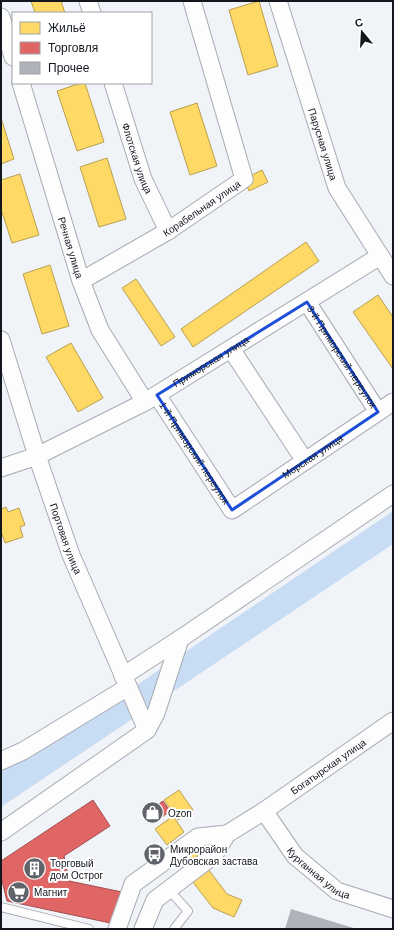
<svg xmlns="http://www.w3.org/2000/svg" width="394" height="930" viewBox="0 0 394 930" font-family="Helvetica,sans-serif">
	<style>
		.green { fill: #c8dcf4 }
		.homes { fill: #ffd966; stroke: #b89f50 }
		.shops { fill: #e06666; stroke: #a24e50 }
		.building { fill: #afb3b9 }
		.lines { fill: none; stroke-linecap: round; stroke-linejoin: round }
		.service-casing { stroke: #a7abb1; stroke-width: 10 }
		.minor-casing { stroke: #a7abb1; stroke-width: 19 }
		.service { stroke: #fdfdfe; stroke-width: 8 }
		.minor { stroke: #fdfdfe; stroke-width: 17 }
		.marked { fill: none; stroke: #1d4ed8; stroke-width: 3; stroke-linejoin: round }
		.labels { text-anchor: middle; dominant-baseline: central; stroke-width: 4; stroke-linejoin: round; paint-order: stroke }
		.street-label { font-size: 10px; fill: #12171e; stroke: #fff }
		.poi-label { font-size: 10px; fill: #12171e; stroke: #fff; text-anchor: start }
	</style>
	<rect width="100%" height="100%" fill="#f0f3f8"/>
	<polygon class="green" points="393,511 393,544 1,807 1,772 122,695"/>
	<g class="homes">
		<polygon points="31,1 61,1 65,13 35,13"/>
		<polygon points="259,1 278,66 248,75 229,10"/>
		<polygon points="81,83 85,83 104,142 77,151 57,91"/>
		<polygon points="197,103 217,166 190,175 170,112"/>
		<polygon points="1,118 14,159 1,164"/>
		<polygon points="107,158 126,219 99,227 80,167"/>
		<polygon points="262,170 268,182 249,191 244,179"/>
		<polygon points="20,174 39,235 12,243 1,209 1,180"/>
		<polygon points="306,242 319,261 193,347 181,329"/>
		<polygon points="50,265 69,326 42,334 23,274"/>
		<polygon points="136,279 175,337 161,346 122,288"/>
		<polygon points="378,295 393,317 393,369 353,312"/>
		<polygon points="71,343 103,398 78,412 46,357"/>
		<polygon points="6,507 8,512 19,508 25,525 20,527 23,537 5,543 1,531 1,509"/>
		<polygon points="179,790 193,810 178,820 164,800"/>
		<polygon points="173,816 184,832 167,845 155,829"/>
		<polygon points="193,847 200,856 184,867 178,859"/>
		<polygon points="208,869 227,894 242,900 234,917 213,908 192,881"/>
	</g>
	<g class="shops">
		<polygon points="93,800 110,826 64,856 69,881 122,892 115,924 7,901 1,877 1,861"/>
		<polygon points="163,801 170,811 154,823 147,812"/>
	</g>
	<polygon class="building" points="291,909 357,929 285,929"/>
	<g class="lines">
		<defs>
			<g id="service">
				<polyline points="169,890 188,911 174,929"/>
				<polyline points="1,907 89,929"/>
			</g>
			<g id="minor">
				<polyline points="88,1 92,13"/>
				<path id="s1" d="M278,1L337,188L393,276"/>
				<polyline points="1,17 13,57"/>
				<path id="s2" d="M21,83L81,281L100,330L145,402"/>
				<path id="s3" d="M113,83L143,179L168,231"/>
				<path id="s4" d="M81,281L168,231L244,179L192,1"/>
				<path id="s5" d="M307,302L378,412"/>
				<path id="s6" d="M1,340L37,456L71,555L147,730"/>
				<polyline points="231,349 305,461"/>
				<path id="s7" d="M157,395L232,510L393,402"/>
				<path id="s8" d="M1,468L37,456L145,402L380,256"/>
				<polyline points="123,676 180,639"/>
				<polyline points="1,761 23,751 128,687"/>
				<path id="s9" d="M264,811L295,856L337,891L393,909"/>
				<polyline points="1,832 147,730 156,713 180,639 393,494"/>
				<polyline points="117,929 133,884 198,837 227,834"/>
				<path id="s10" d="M143,929L155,900L214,855L227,834L264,811L393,721"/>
			</g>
		</defs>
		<use href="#service" class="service-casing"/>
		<use href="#minor" class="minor-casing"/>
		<use href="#service" class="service"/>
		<use href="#minor" class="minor"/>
	</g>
	<path class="marked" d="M307,302L378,412L232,510L157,395Z"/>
	<defs>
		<symbol id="shop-disc" viewBox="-11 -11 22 22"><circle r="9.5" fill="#60646a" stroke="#fff"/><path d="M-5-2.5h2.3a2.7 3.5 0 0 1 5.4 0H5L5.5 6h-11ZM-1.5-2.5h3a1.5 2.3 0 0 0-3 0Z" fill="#fff"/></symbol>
		<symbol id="bus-disc" viewBox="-11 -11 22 22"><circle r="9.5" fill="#60646a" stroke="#fff"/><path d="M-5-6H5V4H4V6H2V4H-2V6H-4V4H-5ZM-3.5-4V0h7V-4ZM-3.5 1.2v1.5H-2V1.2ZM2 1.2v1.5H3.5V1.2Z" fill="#fff"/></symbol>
		<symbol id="building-disc" viewBox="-11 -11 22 22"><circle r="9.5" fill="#60646a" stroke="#fff"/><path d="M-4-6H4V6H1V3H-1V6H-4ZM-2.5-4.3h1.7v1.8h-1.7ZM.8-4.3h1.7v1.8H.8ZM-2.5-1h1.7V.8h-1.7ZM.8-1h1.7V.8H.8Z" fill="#fff"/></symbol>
		<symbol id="supermarket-disc" viewBox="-11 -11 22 22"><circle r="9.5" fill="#60646a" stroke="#fff"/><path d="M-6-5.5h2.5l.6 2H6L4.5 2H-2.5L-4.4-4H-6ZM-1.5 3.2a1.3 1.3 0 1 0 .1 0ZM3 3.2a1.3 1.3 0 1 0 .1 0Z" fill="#fff"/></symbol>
	</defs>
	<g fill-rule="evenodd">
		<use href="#shop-disc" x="140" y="800" width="25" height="25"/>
		<use href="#bus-disc" x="142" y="842" width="25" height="25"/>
		<use href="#building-disc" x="22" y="856" width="25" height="25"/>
		<use href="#supermarket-disc" x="6" y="880" width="25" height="25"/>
	</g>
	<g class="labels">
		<g class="street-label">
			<text stroke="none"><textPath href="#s1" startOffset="150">Парусная улица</textPath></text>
			<text stroke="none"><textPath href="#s3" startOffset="79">Флотская улица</textPath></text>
			<text stroke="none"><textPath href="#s4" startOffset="141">Корабельная улица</textPath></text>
			<text stroke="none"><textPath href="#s2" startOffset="172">Речная улица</textPath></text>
			<text stroke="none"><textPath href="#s5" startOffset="65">3-й Приморский переулок</textPath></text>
			<text stroke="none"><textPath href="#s8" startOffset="236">Приморская улица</textPath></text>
			<text stroke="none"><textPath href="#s7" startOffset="69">1-й Приморский переулок</textPath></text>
			<text stroke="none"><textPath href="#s7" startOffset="234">Морская улица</textPath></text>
			<text stroke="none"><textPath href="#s6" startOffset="209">Портовая улица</textPath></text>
			<text stroke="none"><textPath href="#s10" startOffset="252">Богатырская улица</textPath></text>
			<text stroke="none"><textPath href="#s9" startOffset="84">Курганная улица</textPath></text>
		</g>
		<g class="poi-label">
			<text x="168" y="813">Ozon</text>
			<text x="170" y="849">Микрорайон<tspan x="170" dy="12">Дубовская застава</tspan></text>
			<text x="50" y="863">Торговый<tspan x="50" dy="12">дом Острог</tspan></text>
			<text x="34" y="892">Магнит</text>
		</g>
	</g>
	<rect width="394" height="930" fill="none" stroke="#12171e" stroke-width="4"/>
	<rect x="12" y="12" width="140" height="72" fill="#ffffff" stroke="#a0a2a5"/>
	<rect x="20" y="22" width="20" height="12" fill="#ffd966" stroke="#a0a2a5"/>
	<text x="48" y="32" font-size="12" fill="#12171e">Жильё</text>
	<rect x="20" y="42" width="20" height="12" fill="#e06666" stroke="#a0a2a5"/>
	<text x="48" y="52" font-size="12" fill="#12171e">Торговля</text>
	<rect x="20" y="62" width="20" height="12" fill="#afb3b9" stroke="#a0a2a5"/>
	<text x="48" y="72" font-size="12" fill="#12171e">Прочее</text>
	<g transform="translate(362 32) rotate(342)" stroke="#ffffff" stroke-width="3" paint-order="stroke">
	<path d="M0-3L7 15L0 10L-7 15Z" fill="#12171e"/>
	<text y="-6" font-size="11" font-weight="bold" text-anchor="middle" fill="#12171e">С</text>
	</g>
</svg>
